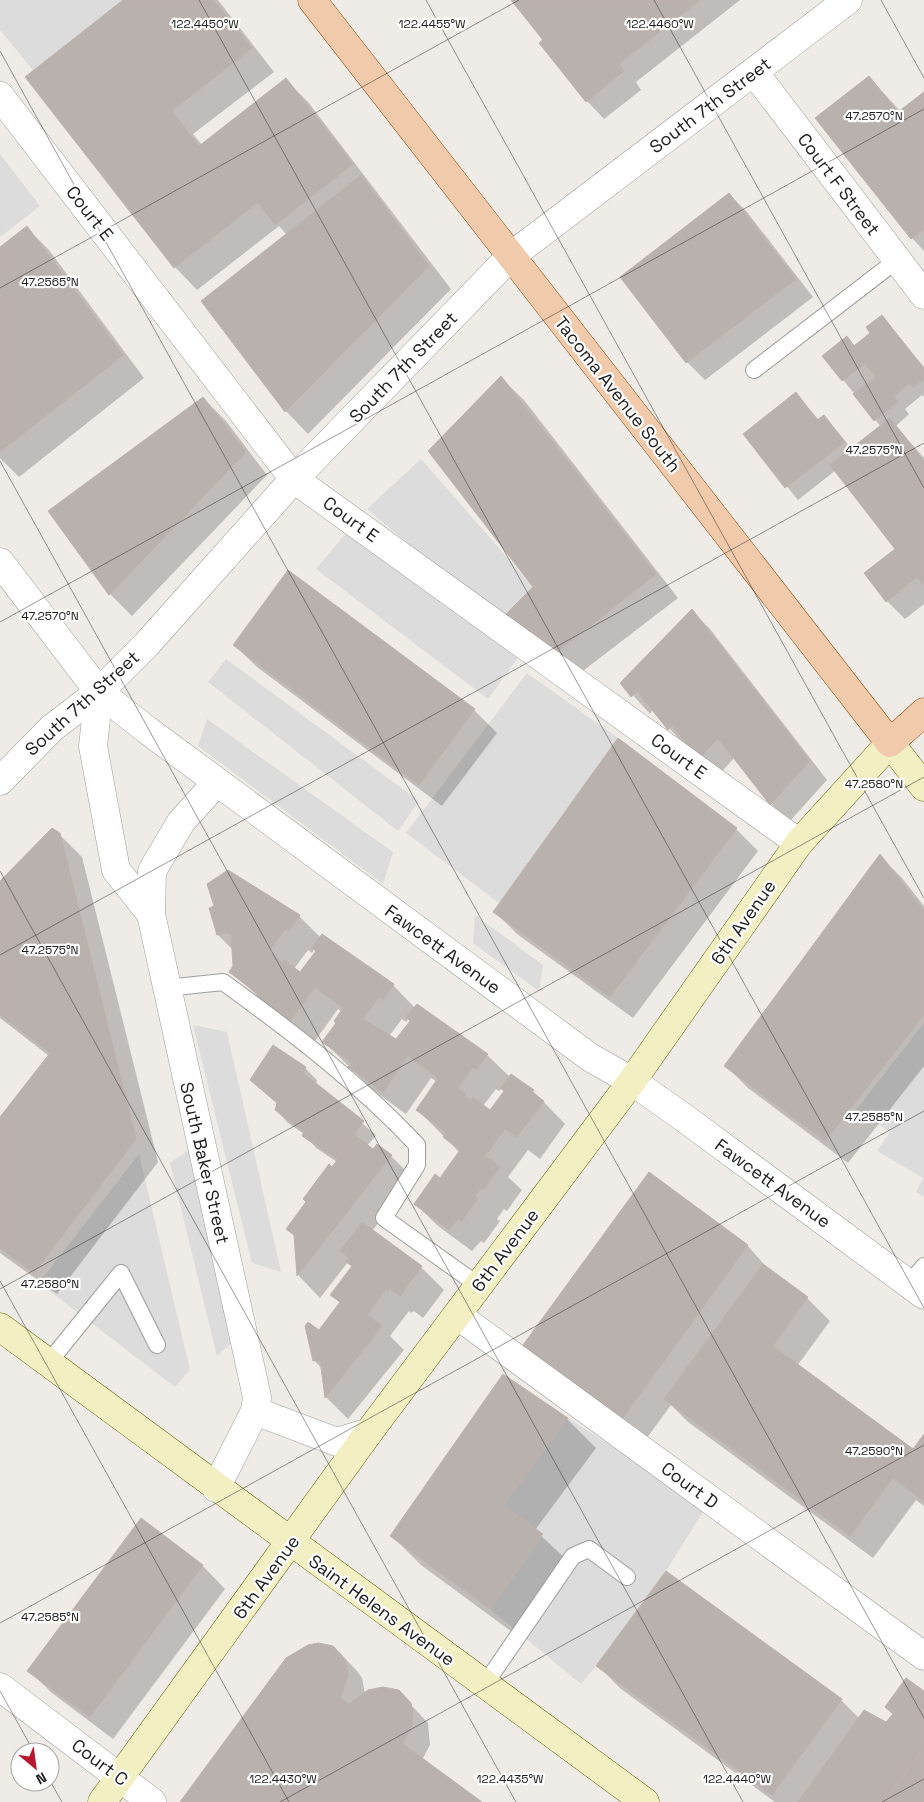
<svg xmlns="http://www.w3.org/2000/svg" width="924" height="1802" viewBox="0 0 924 1802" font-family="'Space Grotesk',sans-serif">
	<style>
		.parking { fill: #dcdcdc }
		.shadow { fill: #0003; fill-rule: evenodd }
		.building { fill: #b9b1ae; stroke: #bfb2ac }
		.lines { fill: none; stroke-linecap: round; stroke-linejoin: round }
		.lane-casing { stroke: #9d9d9d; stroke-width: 18 }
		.street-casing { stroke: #9d9d9d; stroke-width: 29 }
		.secondary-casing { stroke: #6c6a12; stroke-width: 29 }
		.primary-casing { stroke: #8a5312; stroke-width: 29 }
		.lane { stroke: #fff; stroke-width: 16 }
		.street { stroke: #fff; stroke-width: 28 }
		.secondary { stroke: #f2efc3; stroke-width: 28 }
		.primary { stroke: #f1caab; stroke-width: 28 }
		.ticks { fill: none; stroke: #202020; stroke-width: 1; stroke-opacity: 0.45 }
		.labels { text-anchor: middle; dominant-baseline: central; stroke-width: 4.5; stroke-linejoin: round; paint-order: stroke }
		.street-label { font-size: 18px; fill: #202020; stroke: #fff }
		.ticks-label { font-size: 12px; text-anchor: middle; fill: #202020; stroke: #fff; stroke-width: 4.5; stroke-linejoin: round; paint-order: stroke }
	</style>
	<rect width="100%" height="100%" fill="#efece8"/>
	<g class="parking">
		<polygon points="0,0 123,0 33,70 0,30"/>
		<polygon points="0,154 40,206 0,237"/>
		<polygon points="421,459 533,587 500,620 367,509"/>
		<polygon points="348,531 518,658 488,699 316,569"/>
		<polygon points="226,659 419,801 398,831 208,682"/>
		<polygon points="527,673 618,738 499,903 406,833"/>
		<polygon points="207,719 393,852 383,884 198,746"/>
		<polygon points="475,915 543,965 539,991 473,943"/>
		<polygon points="924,1023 924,1197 916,1192 923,1178 877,1151 890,1132 856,1110"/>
		<polygon points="193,1025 227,1032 281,1272 252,1263"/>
		<polygon points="193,1147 239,1336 217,1356 170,1163"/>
		<polygon points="139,1154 190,1370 175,1387 39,1283"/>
		<polygon points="568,1418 706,1507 666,1571 596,1666 581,1684 490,1609 543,1535 503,1505"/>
	</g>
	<g class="shadow">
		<polygon points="125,0 218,0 274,72 193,134 202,145 286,80 308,102 451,289 308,434 286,411 203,301 287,235 279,226 197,290 175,267 26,77"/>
		<polygon points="513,0 740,0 636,82 641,90 604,119 587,101 545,41"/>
		<polygon points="869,77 901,112 924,94 924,251 912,238"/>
		<polygon points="729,194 747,212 813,297 705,380 687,362"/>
		<polygon points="27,228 49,250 144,378 19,477 0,458 0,249"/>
		<polygon points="882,316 924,367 924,397 922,395 905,409 909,414 896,426 924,458 924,604 905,619 887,601 897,549 836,470 798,500 744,434 796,394 819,420 824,416 852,449 881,427 824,356 847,338 855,347 872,334"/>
		<polygon points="501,378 524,400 678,598 575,677 524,642 534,587"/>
		<polygon points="203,398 226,421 267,475 132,616 110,594"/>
		<polygon points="288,572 474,710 497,733 442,806 257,667 234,645"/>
		<polygon points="692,611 710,629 827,780 789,822 771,804 734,758 718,776 689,744 686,747 653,710 650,714 622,683"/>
		<polygon points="736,829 758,851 633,1018 517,934 494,911"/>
		<polygon points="59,834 82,857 158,1162 57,1294 0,1253 0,1119 49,1056 0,1018 0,883"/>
		<polygon points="880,856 902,878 924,906 924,1066 848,1163 748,1088 726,1066"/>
		<path d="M228,871L299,916L321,938L393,985L415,1008L487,1055L510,1077L533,1091L565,1124L540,1159L528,1150L508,1177L522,1190L507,1211L504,1209L497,1219L500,1221L484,1243L481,1241L472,1251L438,1226L415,1204L440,1179L460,1153L418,1110L437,1082L431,1078L406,1114L373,1090L324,1042L338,1023L342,1012L338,1009L312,1045L231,972L235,967L233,950L218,935L215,907ZM314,949L317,952L301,974L294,969L308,950L312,953ZM409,1018L412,1021L396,1041L389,1036L402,1019L406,1022ZM502,1088L505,1091L491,1111L483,1106L496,1089L499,1091Z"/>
		<polygon points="305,1068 317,1080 316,1084 376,1135 367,1146 374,1151 391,1156 413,1178 372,1231 421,1267 444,1290 423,1318 414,1311 411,1313 409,1311 390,1336 404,1350 348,1419 326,1397 322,1369 314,1360 320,1332 341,1304 332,1294 353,1267 348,1262 320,1298 299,1276 295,1236 337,1162 316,1148 304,1134 288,1123 276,1110 278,1104 252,1080"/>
		<polygon points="649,1174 748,1246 769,1270 807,1298 830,1321 797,1366 913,1451 924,1436 924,1506 916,1500 873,1558 688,1422 671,1405 638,1450 539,1379"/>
		<polygon points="567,1419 596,1448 535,1530 571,1564 519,1637 421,1565 392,1536"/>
		<polygon points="141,1520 203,1566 225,1589 113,1739 52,1693 29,1671"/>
		<polygon points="666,1572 841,1700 860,1719 886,1724 924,1692 924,1802 775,1802 621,1689 598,1666"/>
		<polygon points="318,1644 326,1644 339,1652 357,1671 362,1678 365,1694 398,1691 428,1723 430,1745 422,1760 480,1802 182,1802 292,1654"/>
	</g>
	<g class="building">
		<polygon points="123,0 214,0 252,48 172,111 199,146 286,78 353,164 275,225 258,202 174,268 25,77"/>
		<polygon points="511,0 700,0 619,64 624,71 586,102 539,43 543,40"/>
		<polygon points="869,76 898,112 924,92 924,229 911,239 815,118"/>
		<polygon points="361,175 429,266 285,412 201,301"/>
		<polygon points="729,193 796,279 686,363 620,277"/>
		<polygon points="27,226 123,355 0,452 0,247"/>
		<polygon points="882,315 924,369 924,379 913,388 909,383 894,396 898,402 874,421 853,394 876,377 865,364 842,381 822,356 847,336 854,346 870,333 866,327"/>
		<polygon points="501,376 656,574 552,656 500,620 533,587 428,451"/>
		<polygon points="796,392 817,420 824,415 845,442 785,488 743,434"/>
		<polygon points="203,397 246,452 109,595 48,511"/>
		<polygon points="890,418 924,461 924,586 917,577 886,602 864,573 895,549 830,465"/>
		<polygon points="288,570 475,709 419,785 233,645"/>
		<polygon points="692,609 810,761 770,805 718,738 699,759 672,725 668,730 637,691 631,697 620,683"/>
		<polygon points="618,738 737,828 610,997 493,912"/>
		<polygon points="52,828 60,833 136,1139 34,1273 0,1248 0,1117 50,1053 0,1015 0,881"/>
		<polygon points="880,854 924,911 924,1015 825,1141 724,1066"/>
		<polygon points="228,870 300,915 289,931 285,929 269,951 282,962 284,960 300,972 316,951 312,948 322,934 394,984 383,1000 379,997 363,1019 396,1039 410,1021 406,1017 417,1004 488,1054 476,1070 473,1067 458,1088 466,1094 465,1096 471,1100 473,1097 490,1110 504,1091 500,1088 511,1074 534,1090 532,1092 544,1101 517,1137 505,1129 485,1156 500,1167 483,1190 481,1188 475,1196 478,1198 461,1222 458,1219 449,1230 414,1204 435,1174 440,1178 460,1150 443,1137 446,1133 416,1110 438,1078 408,1056 383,1092 348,1067 352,1063 322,1042 336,1023 334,1021 343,1008 315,987 289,1023 255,998 258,994 229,972 233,966 231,933 217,935 209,908 214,906 207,884"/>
		<polygon points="273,1045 306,1067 303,1073 364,1121 337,1159 302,1136 304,1132 275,1110 277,1103 250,1080"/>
		<polygon points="355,1135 373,1149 377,1144 392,1155 297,1276 294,1235 286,1229 306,1202 303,1199 329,1164 332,1167"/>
		<polygon points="649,1172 748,1245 615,1429 515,1356"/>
		<polygon points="362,1222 422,1266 400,1296 390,1289 388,1292 386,1289 367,1315 382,1326 325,1398 320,1360 313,1361 305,1326 308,1322 319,1330 340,1302 330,1295 352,1266 346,1262 349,1258 340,1251"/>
		<polygon points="763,1264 808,1297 773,1346 913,1449 924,1434 924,1501 893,1478 850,1536 664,1399"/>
		<polygon points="503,1374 568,1418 503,1505 543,1534 490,1609 390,1536"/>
		<polygon points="141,1518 203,1565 90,1717 27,1671"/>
		<polygon points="666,1571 842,1699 772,1795 596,1666"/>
		<polygon points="318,1643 333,1646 345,1659 348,1676 340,1698 349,1704 368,1690 383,1687 399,1690 411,1703 413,1712 412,1726 403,1744 482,1802 180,1802 286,1658 308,1645"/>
		<polygon points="906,1678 924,1691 924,1748 883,1802 798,1802 864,1710 886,1722 893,1714 885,1707"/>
		<polygon points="924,1749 924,1802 884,1802"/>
	</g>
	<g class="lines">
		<defs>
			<g id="lane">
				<polyline points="754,370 897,260"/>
				<path d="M166,988L223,982C292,1032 359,1083 417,1145V1165L384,1218L478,1285"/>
				<polyline points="909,1284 924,1266"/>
				<polyline points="49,1362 121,1273 157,1345"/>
				<polyline points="485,1684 573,1556 589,1549 627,1577"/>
			</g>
			<g id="street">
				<polyline points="754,72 924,295"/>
				<polyline points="0,96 294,479 799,843"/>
				<polyline points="0,562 99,692 147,730 591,1058 632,1081 687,1120 924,1295"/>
				<polyline points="99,692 93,746 116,870 151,914"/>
				<polyline points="0,781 52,728 99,692 146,645 294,479 511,256 848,0"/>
				<polyline points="457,1315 924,1656"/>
				<polyline points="255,1411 337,1442 369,1432"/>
				<polyline points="216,1488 255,1411 257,1397 151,914 152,871 181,822 217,782"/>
				<polyline points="0,1687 152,1802"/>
			</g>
			<g id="secondary">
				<polyline points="0,1327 645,1802"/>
				<polyline points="102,1802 369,1432 632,1081 799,843 890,743 924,787"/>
			</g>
			<polyline id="primary" points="312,0 890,743 924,712"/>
		</defs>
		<use href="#lane" class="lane-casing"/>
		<use href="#street" class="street-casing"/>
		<use href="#secondary" class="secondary-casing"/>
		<use href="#primary" class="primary-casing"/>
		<use href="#lane" class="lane"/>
		<use href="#street" class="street"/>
		<use href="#secondary" class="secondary"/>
		<use href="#primary" class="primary"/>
	</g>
	<path class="ticks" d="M199,0L924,1308M426,0L924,898M654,0L924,488M881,0L924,78M0,51L924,1718M0,288L519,0M0,461L743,1802M0,622L924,109M0,871L516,1802M0,955L924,443M0,1281L289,1802M0,1289L924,777M0,1623L924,1111M0,1691L34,1752M50,1781L62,1802M280,1802L924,1445M882,1802L924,1779"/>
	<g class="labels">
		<g class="street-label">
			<text transform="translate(710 105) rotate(-37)">South 7th Street</text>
			<text transform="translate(839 184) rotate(53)">Court F Street</text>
			<text transform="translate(90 213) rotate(52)">Court E</text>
			<text transform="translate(403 367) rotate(-46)">South 7th Street</text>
			<text transform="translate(618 394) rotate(52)">Tacoma Avenue South</text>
			<text transform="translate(351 519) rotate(36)">Court E</text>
			<text transform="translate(82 703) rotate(-42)">South 7th Street</text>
			<text transform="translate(679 756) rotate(36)">Court E</text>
			<text transform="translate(743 922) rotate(-55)">6th Avenue</text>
			<text transform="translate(443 949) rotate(36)">Fawcett Avenue</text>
			<text transform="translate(205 1163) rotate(77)">South Baker Street</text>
			<text transform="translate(773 1183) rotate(36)">Fawcett Avenue</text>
			<text transform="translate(505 1250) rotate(-53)">6th Avenue</text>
			<text transform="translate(690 1485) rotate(36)">Court D</text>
			<text transform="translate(266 1577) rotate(-54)">6th Avenue</text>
			<text transform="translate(382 1610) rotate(36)">Saint Helens Avenue</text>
			<text transform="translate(100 1762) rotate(37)">Court C</text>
		</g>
	</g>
	<g class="ticks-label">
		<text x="205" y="28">122.4450°W</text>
		<text x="432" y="28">122.4455°W</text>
		<text x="660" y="28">122.4460°W</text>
		<text x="874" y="120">47.2570°N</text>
		<text x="50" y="286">47.2565°N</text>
		<text x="874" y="454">47.2575°N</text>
		<text x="50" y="620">47.2570°N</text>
		<text x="874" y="788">47.2580°N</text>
		<text x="50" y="954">47.2575°N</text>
		<text x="874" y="1121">47.2585°N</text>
		<text x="50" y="1288">47.2580°N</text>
		<text x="874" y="1455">47.2590°N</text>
		<text x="50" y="1621">47.2585°N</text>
		<text x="283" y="1783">122.4430°W</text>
		<text x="510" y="1783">122.4435°W</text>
		<text x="737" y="1783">122.4440°W</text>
	</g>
	<g transform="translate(35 1767) rotate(151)"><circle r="24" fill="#ffffff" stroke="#a6a6a6"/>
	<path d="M0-4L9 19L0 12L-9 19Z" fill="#b8182d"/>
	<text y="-8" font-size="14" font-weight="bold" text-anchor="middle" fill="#202020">N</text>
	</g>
</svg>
